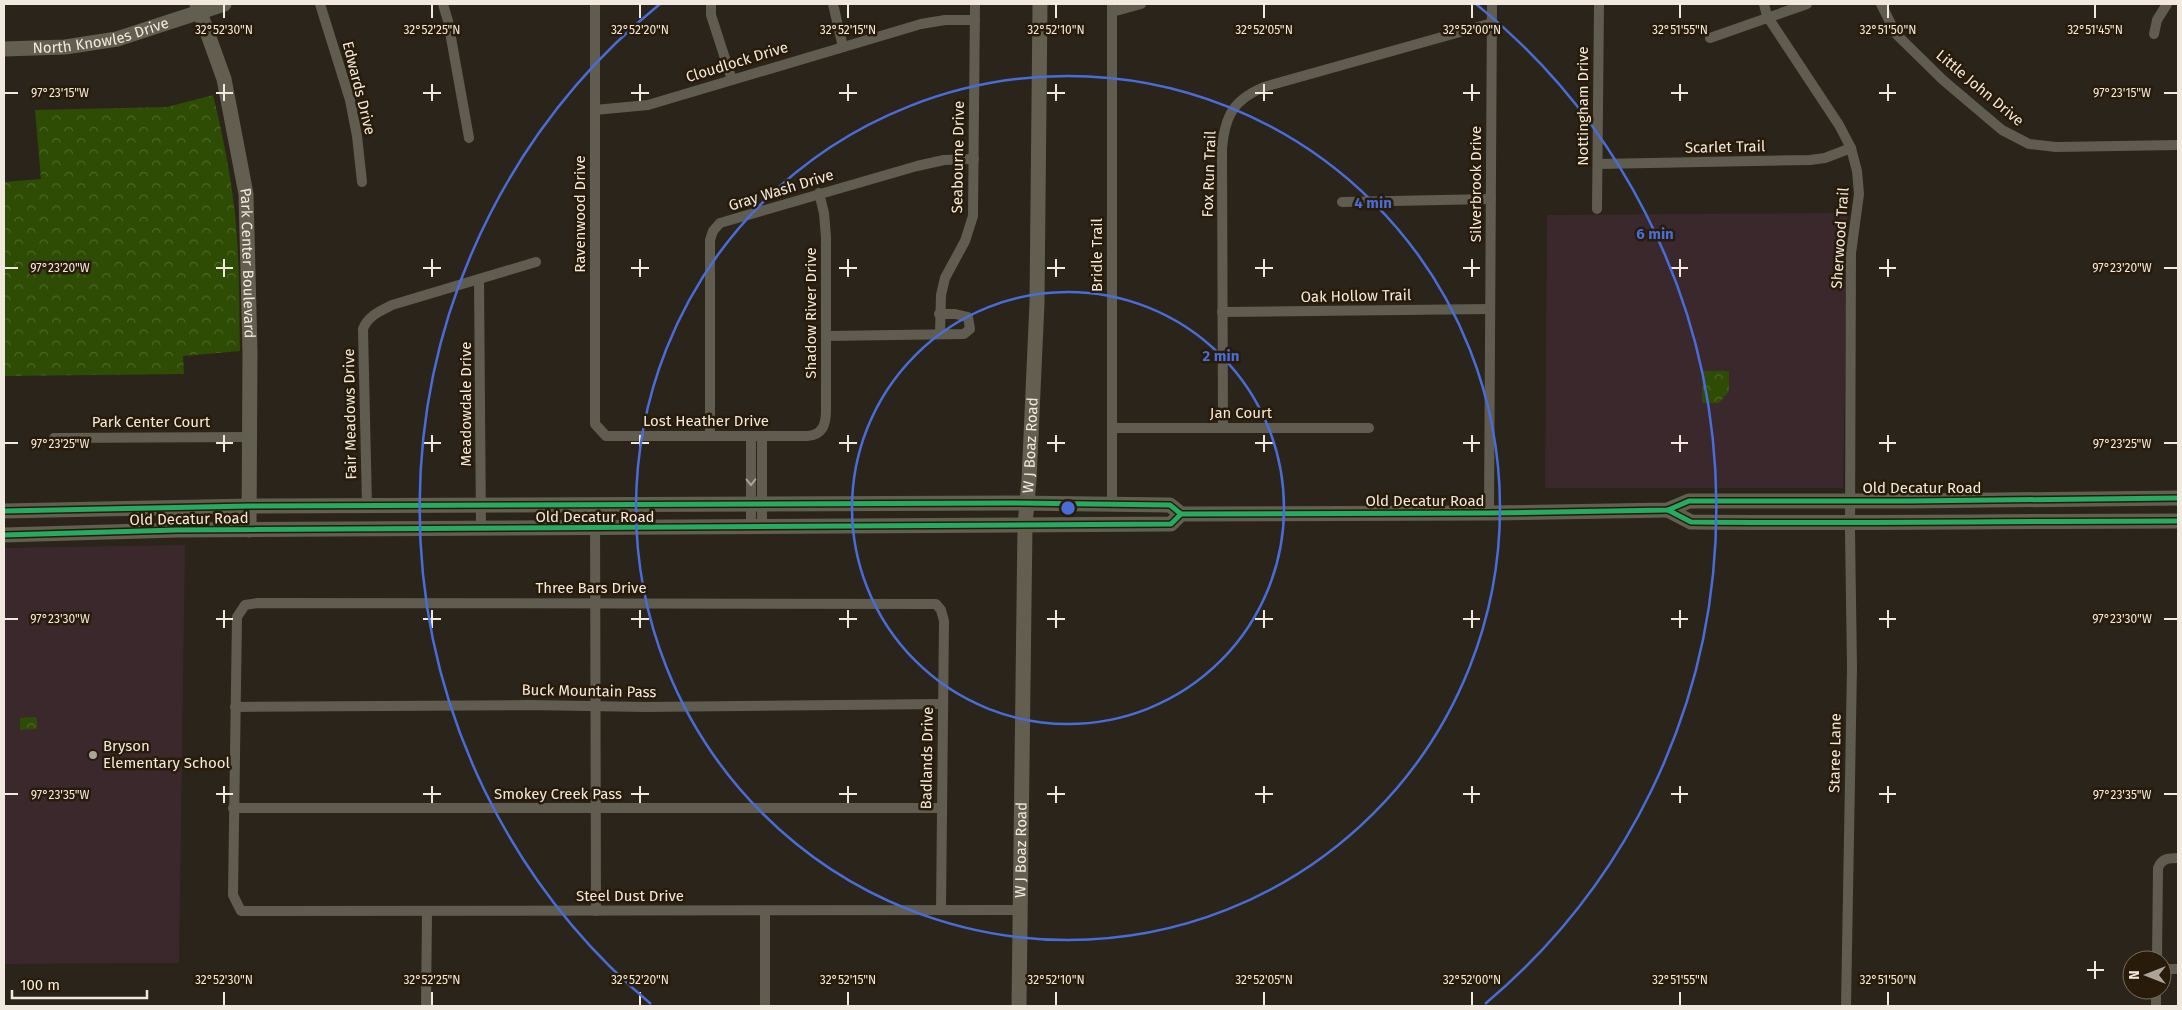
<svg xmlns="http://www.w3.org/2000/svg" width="2182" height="1010" viewBox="0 0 2182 1010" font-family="'Fira Sans',sans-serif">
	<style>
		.education { fill: #3a282c }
		.forest { fill: url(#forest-crowns) }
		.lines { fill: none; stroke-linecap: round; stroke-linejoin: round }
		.street { stroke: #605c50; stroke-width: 10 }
		.secondary { stroke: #625e50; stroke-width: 15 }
		.cycleway-casing { stroke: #281b09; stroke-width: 8 }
		.cycleway { stroke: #26ab63; stroke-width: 5 }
		.oneway { stroke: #a9a297 }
		.ticks { fill: none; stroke: #f2e9de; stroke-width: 2 }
		.ring { fill: none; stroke: #486dd9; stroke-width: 2.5 }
		.poi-dot { fill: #aca499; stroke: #281b09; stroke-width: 2 }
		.labels { text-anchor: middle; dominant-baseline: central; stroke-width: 5; stroke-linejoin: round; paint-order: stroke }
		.street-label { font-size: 15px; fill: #f2e9de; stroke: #281b09 }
		.poi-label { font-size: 15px; fill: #f2e9de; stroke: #281b09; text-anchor: start }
		.ticks-label { font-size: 12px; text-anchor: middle; fill: #f2e9de; stroke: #281b09; stroke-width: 5; stroke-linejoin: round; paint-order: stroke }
		.centre { fill: #486dd9; stroke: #281b09; stroke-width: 2.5 }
		.ring-label { font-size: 15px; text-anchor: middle; font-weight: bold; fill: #486dd9; stroke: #281b09; stroke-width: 5; stroke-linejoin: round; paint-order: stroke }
	</style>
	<defs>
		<pattern id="forest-crowns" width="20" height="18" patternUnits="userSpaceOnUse" patternTransform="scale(1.25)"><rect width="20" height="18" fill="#2e4c04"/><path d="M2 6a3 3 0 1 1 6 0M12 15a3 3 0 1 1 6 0" fill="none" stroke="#4d6628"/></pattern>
	</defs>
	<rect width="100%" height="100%" fill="#2b241a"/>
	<g class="education">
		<polygon points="1848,213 1843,488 1545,488 1547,215"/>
		<polygon points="185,545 179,963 4,964 4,548"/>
	</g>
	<g class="forest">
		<path d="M213,95C226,148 236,201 238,256C240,288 239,320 240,351L183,356L184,374L4,376V182L41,179L35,110L167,107Z"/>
		<polygon points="1703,371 1729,371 1729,391 1719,403 1702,403"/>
		<polygon points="35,717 37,719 37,729 20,730 20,718"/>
	</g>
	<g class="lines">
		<g class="street">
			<polyline points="320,4 350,100 357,136 362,182"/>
			<polyline points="443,4 448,21 469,138"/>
			<path d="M595,4V424L606,436H807C823,435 826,424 826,410V237L824,213L819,193"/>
			<polyline points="711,4 711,15 732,80"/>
			<polyline points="833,4 843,47"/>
			<polyline points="1112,4 1112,505"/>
			<polyline points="1764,4 1767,16 1839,125 1851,148 1857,171 1859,194 1851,253 1850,532 1852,667 1846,1006"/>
			<polyline points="1881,4 1896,34 1943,80 2002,130 2029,144 2056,147 2178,145"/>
			<polyline points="1112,12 1141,4"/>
			<polyline points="2154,34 2157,20 2167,4"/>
			<polyline points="1710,38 1807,4"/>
			<polyline points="595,110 648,105 921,24 945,20 975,20"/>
			<polyline points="1598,164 1810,160 1825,158 1851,148"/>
			<polyline points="1342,202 1491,199"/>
			<polyline points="1597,209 1599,4"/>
			<polyline points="479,279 481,529"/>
			<polyline points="1222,312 1490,309"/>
			<polyline points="940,334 941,295 945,278 965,241 973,216 975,4"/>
			<polyline points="826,336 964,334 970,329 968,317 955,314 939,314"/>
			<polyline points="1112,428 1369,428"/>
			<path d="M1223,428L1222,148C1225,116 1233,100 1264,87L1492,23"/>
			<polyline points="710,436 710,240 713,231 720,223 917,166 944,160 974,159"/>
			<polyline points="751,436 751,528"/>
			<polyline points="54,438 249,437"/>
			<polyline points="595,505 596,911"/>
			<path d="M367,506L363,329C368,316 380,311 392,305L536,262"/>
			<polyline points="1489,513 1492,4"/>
			<polyline points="762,528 762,436"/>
			<polyline points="235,707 530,705 645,707 943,704"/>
			<polyline points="233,808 942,808"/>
			<polyline points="941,910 944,621 941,610 936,604 258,603 245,605 237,617 233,895 241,911 1020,910"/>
			<path d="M2157,960L2158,868C2162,858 2169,858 2178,858"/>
			<polyline points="2162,969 2178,969"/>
			<polyline points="426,1006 427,912"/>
			<polyline points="765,1006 765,911"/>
			<polyline points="2156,1006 2156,990"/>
		</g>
		<g class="secondary">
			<path id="s1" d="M197,4L224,79L246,194L250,351L249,530"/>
			<path id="s2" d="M4,49L65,47L117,39L224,4"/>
			<path d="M1668,510L1691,522C1854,524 2016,521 2178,521"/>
			<polyline points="4,511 249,506 1015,503 1170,505 1181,514 1489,513 1668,510 1689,501 1910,501 2178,498"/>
			<polyline points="4,535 177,530 1171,524 1181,514"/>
			<path id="s3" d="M1019,1006L1025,525L1029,480L1037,303L1040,4"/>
		</g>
		<defs>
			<g id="cycleway">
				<path d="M1668,510L1691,522C1854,524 2016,521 2178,521"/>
				<polyline points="4,511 249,506 1015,503 1170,505 1181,514 1489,513 1668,510 1689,501 1910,501 2178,498"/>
				<polyline points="4,535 177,530 1171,524 1181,514"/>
			</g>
		</defs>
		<use href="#cycleway" class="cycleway-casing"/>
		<use href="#cycleway" class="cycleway"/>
	</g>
	<defs><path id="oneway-chevron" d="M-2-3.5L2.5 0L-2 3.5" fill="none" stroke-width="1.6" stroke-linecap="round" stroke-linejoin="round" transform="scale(1.25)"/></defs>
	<use class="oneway" href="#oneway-chevron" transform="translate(751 482) rotate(89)"/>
	<path class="ticks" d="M224,5V18M432,5V18M640,5V18M848,5V18M1056,5V18M1264,5V18M1472,5V18M1680,5V18M1888,5V18M2095,5V18M224,84V101M432,84V101M640,84V101M848,84V101M1056,84V101M1264,84V101M1472,84V101M1680,84V101M1888,84V101M5,93H18M216,93H233M423,93H441M631,93H649M839,93H857M1047,93H1065M1255,93H1273M1463,93H1480M1671,93H1688M1879,93H1896M2164,93H2177M224,259V277M432,259V277M640,259V277M848,259V277M1056,259V277M1264,259V277M1472,259V277M1680,259V277M1888,259V277M5,268H18M216,268H233M423,268H441M631,268H649M839,268H857M1047,268H1065M1255,268H1273M1463,268H1480M1671,268H1688M1879,268H1896M2164,268H2177M224,435V452M432,435V452M640,435V452M848,435V452M1056,435V452M1264,435V452M1472,435V452M1680,435V452M1888,435V452M5,443H18M216,443H233M423,443H441M631,443H649M839,443H857M1047,443H1065M1255,443H1273M1463,443H1480M1671,443H1688M1879,443H1896M2164,443H2177M224,610V628M432,610V628M640,610V628M848,610V628M1056,610V628M1264,610V628M1472,610V628M1680,610V628M1888,610V628M5,619H18M216,619H233M423,619H441M631,619H649M839,619H857M1047,619H1065M1255,619H1273M1463,619H1480M1671,619H1688M1879,619H1896M2164,619H2177M224,786V803M432,786V803M640,786V803M848,786V803M1056,786V803M1264,786V803M1472,786V803M1680,786V803M1888,786V803M5,794H18M216,794H233M423,794H441M631,794H649M839,794H857M1047,794H1065M1255,794H1273M1463,794H1480M1671,794H1688M1879,794H1896M2164,794H2177M2095,961V979M2087,970H2104M224,992V1005M432,992V1005M640,992V1005M848,992V1005M1056,992V1005M1264,992V1005M1472,992V1005M1680,992V1005M1888,992V1005"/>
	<g class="ring">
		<circle cx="1068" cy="508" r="216"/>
		<circle cx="1068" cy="508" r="432"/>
		<path d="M651 1004A648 648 0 0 1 660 4M1476 4A648 648 0 0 1 1485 1004"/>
	</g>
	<circle class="poi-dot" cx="93" cy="755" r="5"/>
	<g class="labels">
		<g class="street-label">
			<text stroke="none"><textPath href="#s2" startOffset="98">North Knowles Drive</textPath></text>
			<text transform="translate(737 62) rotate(-17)">Cloudlock Drive</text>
			<text transform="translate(359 88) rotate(76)">Edwards Drive</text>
			<text transform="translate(1980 88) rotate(40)">Little John Drive</text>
			<text transform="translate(1583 106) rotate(-90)">Nottingham Drive</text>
			<text transform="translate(1725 147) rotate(-1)">Scarlet Trail</text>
			<text transform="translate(958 157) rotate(-89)">Seabourne Drive</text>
			<text transform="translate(1209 174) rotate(-88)">Fox Run Trail</text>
			<text transform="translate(1476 184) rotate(-90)">Silverbrook Drive</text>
			<text transform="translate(781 190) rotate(-17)">Gray Wash Drive</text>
			<text transform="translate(580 214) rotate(-90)">Ravenwood Drive</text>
			<text transform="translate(1840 238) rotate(-86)">Sherwood Trail</text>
			<text transform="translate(1097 255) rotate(-90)">Bridle Trail</text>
			<text stroke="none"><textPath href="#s1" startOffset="266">Park Center Boulevard</textPath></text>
			<text transform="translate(1356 296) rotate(-1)">Oak Hollow Trail</text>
			<text transform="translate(811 313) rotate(-90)">Shadow River Drive</text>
			<text transform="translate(466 404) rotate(-90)">Meadowdale Drive</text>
			<text x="1241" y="413">Jan Court</text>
			<text transform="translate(350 414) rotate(-91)">Fair Meadows Drive</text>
			<text x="706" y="421">Lost Heather Drive</text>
			<text x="151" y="422">Park Center Court</text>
			<text stroke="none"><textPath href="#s3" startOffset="561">W J Boaz Road</textPath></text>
			<text x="1922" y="488">Old Decatur Road</text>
			<text x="1425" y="501">Old Decatur Road</text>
			<text x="595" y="517">Old Decatur Road</text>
			<text transform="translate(189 519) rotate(-1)">Old Decatur Road</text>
			<text x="591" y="588">Three Bars Drive</text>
			<text transform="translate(589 691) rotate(1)">Buck Mountain Pass</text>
			<text transform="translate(1835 753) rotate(-89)">Staree Lane</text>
			<text transform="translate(927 758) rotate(-89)">Badlands Drive</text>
			<text x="558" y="794">Smokey Creek Pass</text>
			<text stroke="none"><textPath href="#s3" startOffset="156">W J Boaz Road</textPath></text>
			<text x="630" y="896">Steel Dust Drive</text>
		</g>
		<g class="poi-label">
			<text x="103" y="746">Bryson<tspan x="103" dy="17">Elementary School</tspan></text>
		</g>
	</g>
	<g class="ticks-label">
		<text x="224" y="34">32°52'30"N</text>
		<text x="432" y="34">32°52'25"N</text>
		<text x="640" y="34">32°52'20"N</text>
		<text x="848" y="34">32°52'15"N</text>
		<text x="1056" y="34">32°52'10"N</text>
		<text x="1264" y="34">32°52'05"N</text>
		<text x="1472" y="34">32°52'00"N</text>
		<text x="1680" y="34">32°51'55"N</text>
		<text x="1888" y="34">32°51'50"N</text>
		<text x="2095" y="34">32°51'45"N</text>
		<text x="2122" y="97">97°23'15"W</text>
		<text x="60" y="97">97°23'15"W</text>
		<text x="2122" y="272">97°23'20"W</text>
		<text x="60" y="272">97°23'20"W</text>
		<text x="2122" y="448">97°23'25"W</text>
		<text x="60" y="448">97°23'25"W</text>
		<text x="2122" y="623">97°23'30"W</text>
		<text x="60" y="623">97°23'30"W</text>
		<text x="2122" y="799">97°23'35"W</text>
		<text x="60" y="799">97°23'35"W</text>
		<text x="224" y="984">32°52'30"N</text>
		<text x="432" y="984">32°52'25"N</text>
		<text x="640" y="984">32°52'20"N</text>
		<text x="848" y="984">32°52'15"N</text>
		<text x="1056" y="984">32°52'10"N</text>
		<text x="1264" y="984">32°52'05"N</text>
		<text x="1472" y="984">32°52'00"N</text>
		<text x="1680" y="984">32°51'55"N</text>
		<text x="1888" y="984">32°51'50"N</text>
	</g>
	<circle cx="1068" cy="508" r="8" class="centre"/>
	<g class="ring-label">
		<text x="1373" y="208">4 min</text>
		<text x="1655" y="239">6 min</text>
		<text x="1221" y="361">2 min</text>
	</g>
	<rect width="2182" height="1010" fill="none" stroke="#f2e9de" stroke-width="10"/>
	<g transform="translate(2147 975) rotate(270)"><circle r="24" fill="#281b09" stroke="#796d5e"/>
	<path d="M0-4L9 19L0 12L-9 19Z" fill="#aca499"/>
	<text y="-8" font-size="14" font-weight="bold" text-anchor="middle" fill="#f2e9de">N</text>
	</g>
	<path d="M12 990v8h135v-8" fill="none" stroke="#f2e9de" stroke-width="2.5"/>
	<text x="20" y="990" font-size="15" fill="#f2e9de" stroke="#281b09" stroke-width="4" paint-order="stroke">100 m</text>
</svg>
